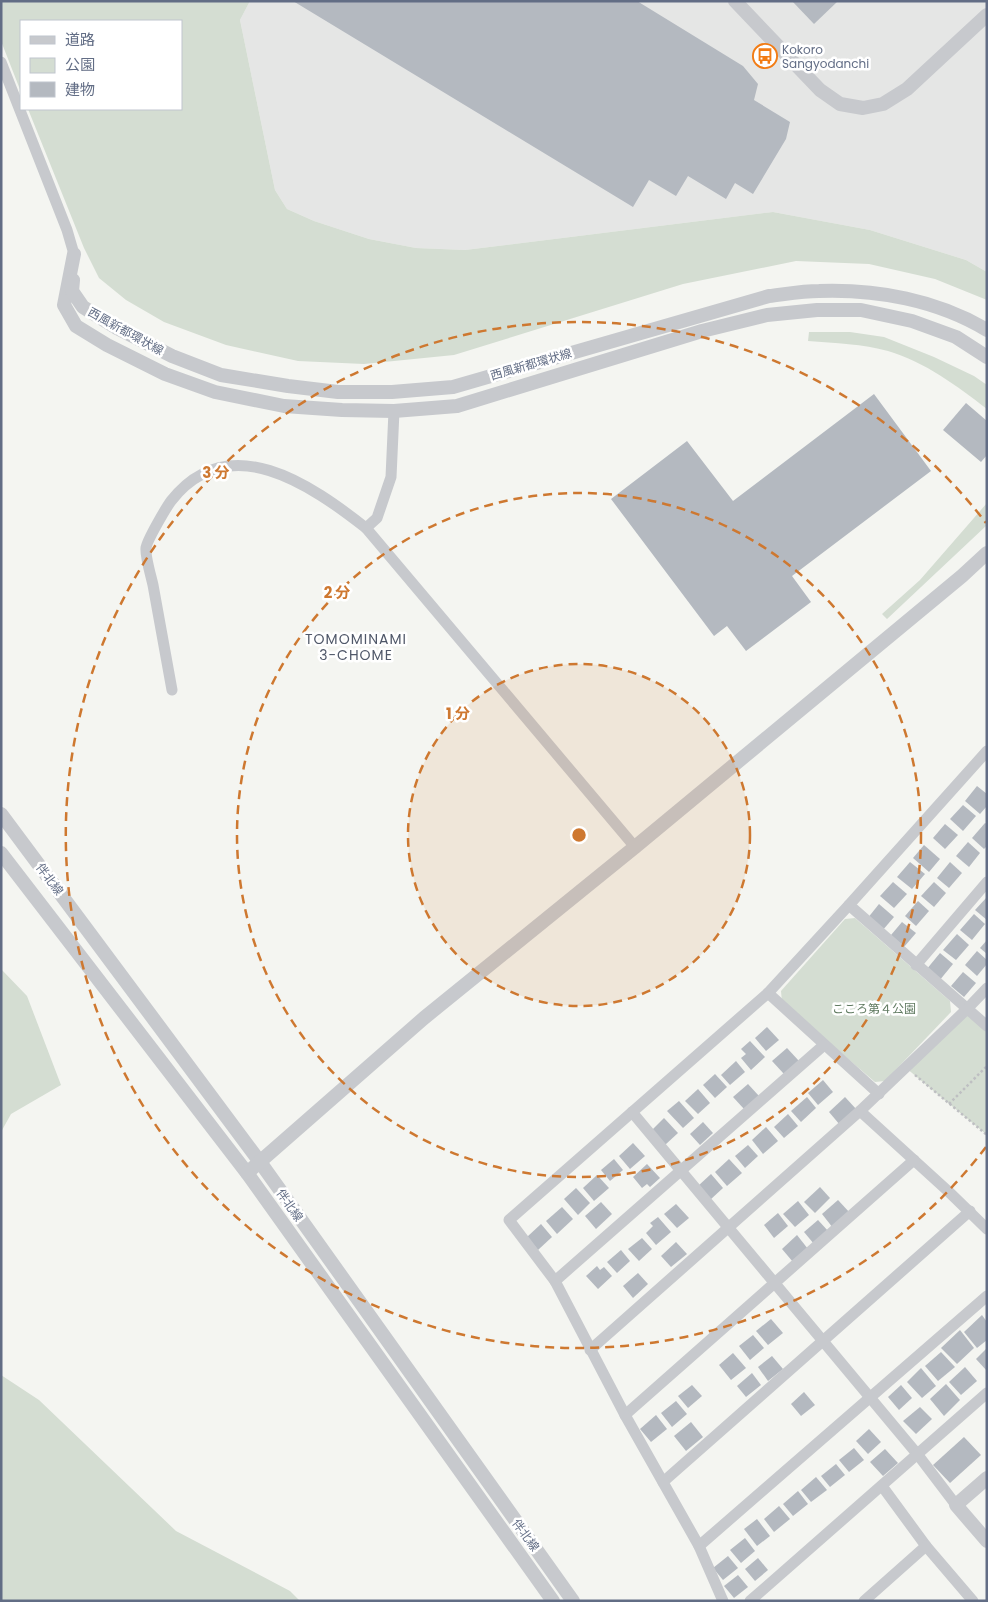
<svg xmlns="http://www.w3.org/2000/svg" width="988" height="1602" viewBox="0 0 988 1602" font-family="Poppins,'Noto Sans JP',sans-serif">
	<style>
		.built { fill: #e5e6e5 }
		.green { fill: #d4ddd2 }
		.building { fill: #b4b9c0 }
		.lines { fill: none; stroke-linecap: round; stroke-linejoin: round }
		.path { stroke: #bebfc2; stroke-width: 2.5; stroke-dasharray: 2.5 2.5; stroke-linecap: butt }
		.minor { stroke: #c7c9cd; stroke-width: 11 }
		.tertiary { stroke: #c7c9cd; stroke-width: 14 }
		.ring { fill: none; stroke: #ce7830; stroke-width: 2.5; stroke-dasharray: 9 6 }
		.labels { text-anchor: middle; dominant-baseline: central; stroke-width: 5; stroke-linejoin: round; paint-order: stroke }
		.poi-label { font-size: 12px; fill: #626d85; stroke: #fff; text-anchor: start }
		.street-label { font-size: 12px; fill: #626d85; stroke: #fff }
		.park-label { font-size: 12px; fill: #617b62; stroke: #fff }
		.neighbourhood-label { font-size: 14px; letter-spacing: 1px; fill: #505869; stroke: #fff }
		.centre { fill: #ce7830; stroke: #fff; stroke-width: 2.5 }
		.ring-label { font-size: 15px; text-anchor: middle; font-weight: bold; fill: #ce7830; stroke: #fff; stroke-width: 5; stroke-linejoin: round; paint-order: stroke }
	</style>
	<rect width="100%" height="100%" fill="#f4f5f1"/>
	<polygon class="built" points="250,1 987,1 987,272 966,260 870,230 773,212 465,250 416,248 369,239 314,221 287,209 275,190 240,20"/>
	<g class="green">
		<polygon points="1,1 250,1 240,20 275,190 287,209 314,221 369,239 416,248 465,250 773,212 870,230 966,260 987,272 987,300 935,279 869,264 796,261 683,284 454,355 364,364 298,361 226,345 164,322 126,300 99,278 84,248 28,109 181,109 181,21 21,21 21,92 1,41"/>
		<path d="M809,332H850L884,337L934,357L974,376L987,385V409C957,386 925,362 888,351C863,344 835,343 808,341Z"/>
		<polygon points="987,503 987,525 887,619 882,614 920,580"/>
		<polygon points="855,918 950,1001 951,1012 885,1081 875,1082 782,1002 781,991 845,919"/>
		<polygon points="1,969 27,996 61,1085 11,1114 1,1132"/>
		<polygon points="967,1009 987,1026 987,1135 906,1068"/>
		<polygon points="1,1375 39,1400 176,1531 290,1591 300,1601 1,1601"/>
	</g>
	<g class="building">
		<polygon points="293,1 637,1 743,66 758,84 754,100 790,122 786,139 753,194 735,183 726,199 688,176 676,196 649,180 633,207"/>
		<polygon points="792,1 838,1 814,24"/>
		<polygon points="874,394 931,471 792,576 811,602 746,651 727,626 714,636 611,499 687,441 733,501"/>
		<polygon points="966,403 987,421 987,455 981,462 943,430"/>
		<polygon points="977,786 987,794 987,806 980,814 965,801"/>
		<polygon points="963,805 976,816 963,831 950,819"/>
		<polygon points="985,823 987,824 987,846 984,849 972,838"/>
		<polygon points="945,824 958,835 945,849 933,838"/>
		<polygon points="968,842 980,853 969,867 956,856"/>
		<polygon points="924,845 940,859 929,872 913,858"/>
		<polygon points="910,862 925,874 912,889 897,877"/>
		<polygon points="950,862 962,873 949,888 937,878"/>
		<polygon points="893,882 907,894 894,908 880,896"/>
		<polygon points="934,882 946,893 934,907 921,896"/>
		<polygon points="987,897 987,920 975,910"/>
		<polygon points="918,901 929,911 916,926 905,916"/>
		<polygon points="879,904 894,917 882,931 867,919"/>
		<polygon points="974,914 985,924 972,940 960,930"/>
		<polygon points="902,922 916,933 904,947 891,935"/>
		<polygon points="957,934 969,945 956,960 943,950"/>
		<polygon points="987,940 987,954 980,948"/>
		<polygon points="977,951 987,960 987,964 977,976 965,965"/>
		<polygon points="940,953 953,964 939,981 926,970"/>
		<polygon points="963,972 976,983 964,997 951,986"/>
		<polygon points="767,1027 779,1040 766,1051 755,1038"/>
		<polygon points="750,1041 765,1057 751,1070 741,1058 746,1054 741,1049"/>
		<polygon points="787,1048 799,1061 784,1074 772,1061"/>
		<polygon points="736,1061 745,1072 730,1085 721,1075"/>
		<polygon points="715,1074 727,1087 715,1098 703,1085"/>
		<polygon points="823,1080 833,1092 818,1105 808,1093"/>
		<polygon points="748,1084 759,1096 744,1109 733,1097"/>
		<polygon points="698,1089 710,1103 698,1114 685,1101"/>
		<polygon points="807,1097 816,1108 801,1122 791,1111"/>
		<polygon points="845,1097 857,1110 840,1125 829,1112"/>
		<polygon points="679,1101 694,1118 683,1128 667,1111"/>
		<polygon points="788,1114 798,1126 784,1138 774,1127"/>
		<polygon points="664,1118 678,1133 665,1145 652,1130"/>
		<polygon points="703,1122 713,1133 700,1145 690,1134"/>
		<polygon points="766,1127 778,1141 763,1154 752,1140"/>
		<polygon points="633,1143 645,1156 630,1169 619,1156"/>
		<polygon points="748,1145 758,1156 745,1168 735,1156"/>
		<polygon points="614,1159 623,1170 610,1181 601,1170"/>
		<polygon points="729,1159 742,1173 727,1186 715,1172"/>
		<polygon points="647,1164 660,1178 650,1187 647,1184 642,1188 633,1177"/>
		<polygon points="711,1174 723,1188 710,1200 698,1186"/>
		<polygon points="597,1175 609,1188 594,1201 583,1188"/>
		<polygon points="820,1187 830,1198 815,1213 804,1202"/>
		<polygon points="576,1188 590,1203 578,1215 564,1199"/>
		<polygon points="838,1200 850,1213 833,1228 822,1214"/>
		<polygon points="798,1201 809,1215 795,1227 783,1214"/>
		<polygon points="601,1202 612,1214 596,1229 585,1216"/>
		<polygon points="676,1204 689,1218 677,1228 664,1214"/>
		<polygon points="562,1207 573,1219 557,1234 546,1221"/>
		<polygon points="778,1213 788,1226 774,1238 764,1225"/>
		<polygon points="658,1217 671,1232 656,1245 646,1233 653,1226 650,1223"/>
		<polygon points="818,1220 829,1232 814,1244 804,1232"/>
		<polygon points="541,1224 552,1237 538,1250 527,1237"/>
		<polygon points="797,1235 808,1249 793,1262 782,1249"/>
		<polygon points="642,1238 652,1249 639,1261 628,1249"/>
		<polygon points="676,1242 687,1254 671,1267 661,1256"/>
		<polygon points="621,1250 630,1261 617,1273 607,1262"/>
		<polygon points="597,1266 600,1270 604,1267 612,1276 598,1289 586,1276"/>
		<polygon points="638,1273 648,1284 633,1298 623,1286"/>
		<polygon points="982,1315 987,1322 987,1340 977,1348 964,1332"/>
		<polygon points="771,1319 783,1333 768,1345 756,1331"/>
		<polygon points="960,1330 974,1348 957,1364 941,1348"/>
		<polygon points="753,1335 764,1348 750,1360 739,1346"/>
		<polygon points="987,1348 987,1371 976,1359"/>
		<polygon points="941,1352 955,1367 938,1381 925,1366"/>
		<polygon points="733,1353 746,1368 731,1380 719,1365"/>
		<polygon points="772,1356 783,1369 768,1381 758,1367"/>
		<polygon points="965,1367 977,1381 961,1395 949,1382"/>
		<polygon points="921,1368 936,1386 922,1398 907,1382"/>
		<polygon points="752,1373 761,1385 746,1397 737,1386"/>
		<polygon points="946,1384 960,1400 944,1416 930,1399"/>
		<polygon points="692,1385 702,1396 688,1408 678,1396"/>
		<polygon points="901,1385 912,1398 899,1410 888,1397"/>
		<polygon points="804,1392 815,1405 801,1416 791,1404"/>
		<polygon points="676,1401 687,1414 672,1427 661,1413"/>
		<polygon points="920,1407 932,1419 916,1434 903,1421"/>
		<polygon points="656,1415 667,1429 651,1442 640,1429"/>
		<polygon points="691,1422 703,1437 686,1451 674,1436"/>
		<polygon points="869,1429 881,1442 868,1454 856,1441"/>
		<polygon points="964,1437 981,1455 950,1483 933,1465"/>
		<polygon points="854,1448 864,1460 849,1472 839,1460"/>
		<polygon points="885,1449 898,1463 883,1476 870,1462"/>
		<polygon points="836,1464 845,1475 830,1487 821,1476"/>
		<polygon points="816,1477 827,1490 811,1502 801,1490"/>
		<polygon points="798,1491 808,1504 793,1516 783,1504"/>
		<polygon points="779,1506 790,1519 774,1532 764,1519"/>
		<polygon points="757,1519 770,1536 757,1546 744,1529"/>
		<polygon points="745,1538 755,1551 741,1563 730,1550"/>
		<polygon points="728,1556 738,1568 723,1580 713,1568"/>
		<polygon points="758,1558 768,1570 755,1581 745,1569"/>
		<polygon points="738,1575 748,1587 734,1598 724,1586"/>
	</g>
	<g class="lines">
		<g class="path">
			<polyline points="915,1075 987,1135"/>
			<polyline points="949,1104 987,1066"/>
		</g>
		<g class="minor">
			<polyline points="1,62 67,230 74,254"/>
			<polyline points="366,528 377,518 391,477 394,411"/>
			<path d="M172,690C166,655 159,620 153,585C151,576 145,556 146,548C147,540 166,508 171,501C229,427 311,485 366,528L635,847"/>
			<polyline points="987,751 849,905 987,1026"/>
			<polyline points="916,965 987,882"/>
			<polyline points="768,993 879,1094"/>
			<polyline points="860,1111 949,1192 987,1229"/>
			<polyline points="632,1112 918,1455 956,1505"/>
			<polyline points="555,1281 824,1045"/>
			<polyline points="590,1350 860,1111 967,1009 987,988"/>
			<polyline points="625,1415 914,1160"/>
			<polyline points="663,1482 970,1211"/>
			<polyline points="882,1486 926,1546 973,1601"/>
			<polyline points="699,1546 987,1296"/>
			<polyline points="723,1601 699,1546 625,1415 555,1281 509,1220 768,993 849,905"/>
			<polyline points="750,1601 987,1393"/>
			<polyline points="864,1601 926,1546"/>
		</g>
		<g class="tertiary">
			<polyline points="735,1 820,90 840,104 863,108 883,104 907,89 987,15"/>
			<polyline points="74,254 64,305 76,326 107,345 165,374 215,392 284,406 342,410 394,411 457,406 702,331 767,315 817,310 861,310 912,321 956,337 987,357"/>
			<path d="M73,280L72,291L83,307L117,328L172,356L221,375L288,386L338,392H392L453,387L769,296C786,294 803,291 819,291C877,289 937,300 987,330"/>
			<polyline points="1,814 260,1162 573,1601"/>
			<polyline points="1,853 247,1173 553,1601"/>
			<polyline points="247,1173 424,1018 635,847 962,576 987,553"/>
			<polyline points="987,1478 956,1505 987,1541"/>
		</g>
	</g>
	<circle cx="579" cy="835" r="171" fill="#ce7830" fill-opacity=".12"/>
	<g class="ring">
		<circle cx="579" cy="835" r="171"/>
		<circle cx="579" cy="835" r="342"/>
		<path d="M986 1147A513 513 0 1 1 986 523"/>
	</g>
	<defs>
		<symbol id="bus-ring" viewBox="-11 -11 22 22"><circle r="9.5" fill="#fff" stroke="#f27c14" stroke-width="1.5"/><path d="M-5-6H5V4H4V6H2V4H-2V6H-4V4H-5ZM-3.5-4V0h7V-4ZM-3.5 1.2v1.5H-2V1.2ZM2 1.2v1.5H3.5V1.2Z" fill="#f27c14"/></symbol>
	</defs>
	<g fill-rule="evenodd">
		<use href="#bus-ring" x="751" y="42" width="28" height="28"/>
	</g>
	<g class="labels">
		<g class="poi-label">
			<text x="782" y="49">Kokoro<tspan x="782" dy="14">Sangyodanchi</tspan></text>
		</g>
		<g class="street-label">
			<text transform="translate(126 331) rotate(29)">西風新都環状線</text>
			<text transform="translate(531 364) rotate(-16)">西風新都環状線</text>
			<text transform="translate(50 879) rotate(53)">伴北線</text>
			<text transform="translate(290 1205) rotate(55)">伴北線</text>
			<text transform="translate(526 1535) rotate(54)">伴北線</text>
		</g>
		<g class="park-label">
			<text x="874" y="1008">こころ第４公園</text>
		</g>
		<g class="neighbourhood-label">
			<text x="356" y="639">TOMOMINAMI<tspan x="356" dy="16">3-CHOME</tspan></text>
		</g>
	</g>
	<circle cx="579" cy="835" r="8" class="centre"/>
	<g class="ring-label">
		<text x="216" y="478">3 分</text>
		<text x="337" y="598">2 分</text>
		<text x="458" y="719">1 分</text>
	</g>
	<rect width="988" height="1602" fill="none" stroke="#626d85" stroke-width="5"/>
	<rect x="20" y="20" width="162" height="90" fill="#ffffff" stroke="#c0c5ce"/>
	<rect x="30" y="36" width="25" height="8" fill="#c7c9cd" stroke="#c0c5ce"/>
	<text x="65" y="45" font-size="15" fill="#626d85">道路</text>
	<rect x="30" y="58" width="25" height="15" fill="#d4ddd2" stroke="#c0c5ce"/>
	<text x="65" y="70" font-size="15" fill="#626d85">公園</text>
	<rect x="30" y="82" width="25" height="15" fill="#b4b9c0" stroke="#c0c5ce"/>
	<text x="65" y="95" font-size="15" fill="#626d85">建物</text>
</svg>
